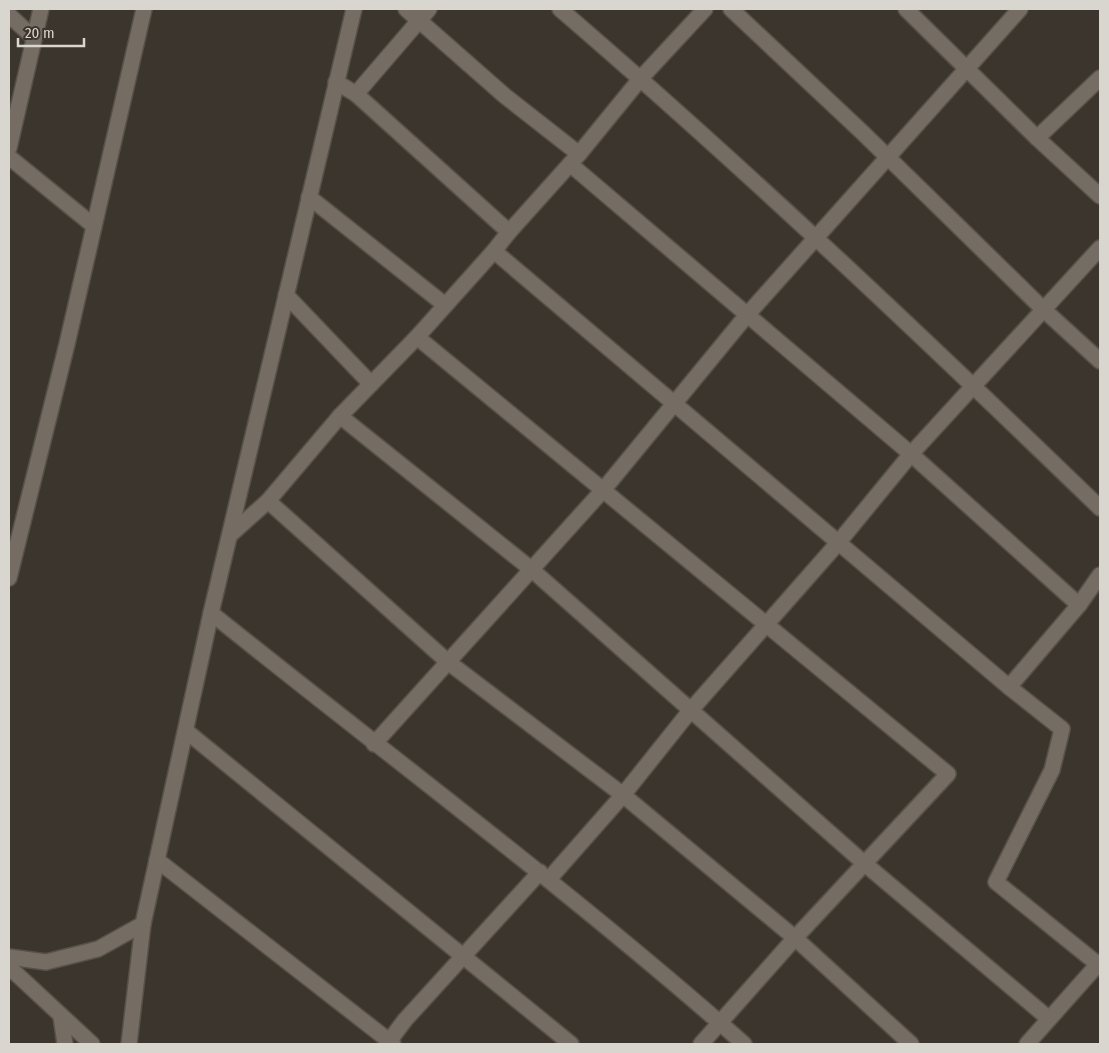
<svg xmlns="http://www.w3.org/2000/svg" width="1109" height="1053" viewBox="0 0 1109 1053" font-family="'Fira Sans Condensed',sans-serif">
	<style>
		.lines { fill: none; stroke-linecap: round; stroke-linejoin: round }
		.minor-casing { stroke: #565149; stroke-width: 18 }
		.tertiary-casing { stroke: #565149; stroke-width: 18 }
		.minor { stroke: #756d64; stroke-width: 15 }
		.tertiary { stroke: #756d64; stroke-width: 15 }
	</style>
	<rect width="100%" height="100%" fill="#3c352d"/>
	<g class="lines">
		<defs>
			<g id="minor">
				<polyline points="406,9 505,96 579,154"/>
				<path d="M560,9C746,169 924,338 1100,508"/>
				<polyline points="731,9 863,133 1043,309 1100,361"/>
				<polyline points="906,9 1037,138 1100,196"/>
				<polyline points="9,15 34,38"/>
				<polyline points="336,82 356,94 429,9"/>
				<polyline points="356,94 509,232"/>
				<polyline points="1037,138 1100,78"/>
				<polyline points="9,148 41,9"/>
				<polyline points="9,157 94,226"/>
				<polyline points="570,164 911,454 1079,605"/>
				<polyline points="309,197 445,305"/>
				<polyline points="494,251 1009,687"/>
				<polyline points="286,295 371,384"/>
				<polyline points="417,337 948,774 795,938 701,1044"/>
				<polyline points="340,416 531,569 865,864 1048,1018"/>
				<polyline points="268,501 448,662 623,795 795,938 911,1044"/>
				<polyline points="230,535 268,501 340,416 417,337 494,251 509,232 579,154 641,78 705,9"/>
				<polyline points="1100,575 1079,605 1009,687 1062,729 1052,770 996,882 1100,966"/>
				<polyline points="9,578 67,344 144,9"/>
				<path d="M211,613C389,756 573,893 744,1044"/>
				<polyline points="186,731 571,1044"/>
				<polyline points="374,744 604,489 747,315 1020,9"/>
				<polyline points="157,860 393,1044"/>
				<polyline points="549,879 623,795 690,711 838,543 911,454 1100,248"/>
				<polyline points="387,1044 405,1020 540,872"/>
				<polyline points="1027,1044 1100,962"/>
			</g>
			<g id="tertiary">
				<polyline points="9,957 46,962 98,949 143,924"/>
				<polyline points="9,967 92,1044"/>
				<polyline points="61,1017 65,1044"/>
				<polyline points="129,1044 143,924 211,613 354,9"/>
			</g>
		</defs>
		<use href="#minor" class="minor-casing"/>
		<use href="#tertiary" class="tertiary-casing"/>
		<use href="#minor" class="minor"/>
		<use href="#tertiary" class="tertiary"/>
	</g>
	<rect width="1109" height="1053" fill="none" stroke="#d9d5cf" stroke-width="20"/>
	<path d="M18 38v8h66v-8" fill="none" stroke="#d9d5cf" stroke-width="2.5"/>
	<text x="25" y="38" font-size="15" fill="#d9d5cf" stroke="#3c352d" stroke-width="4" paint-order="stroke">20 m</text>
</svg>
